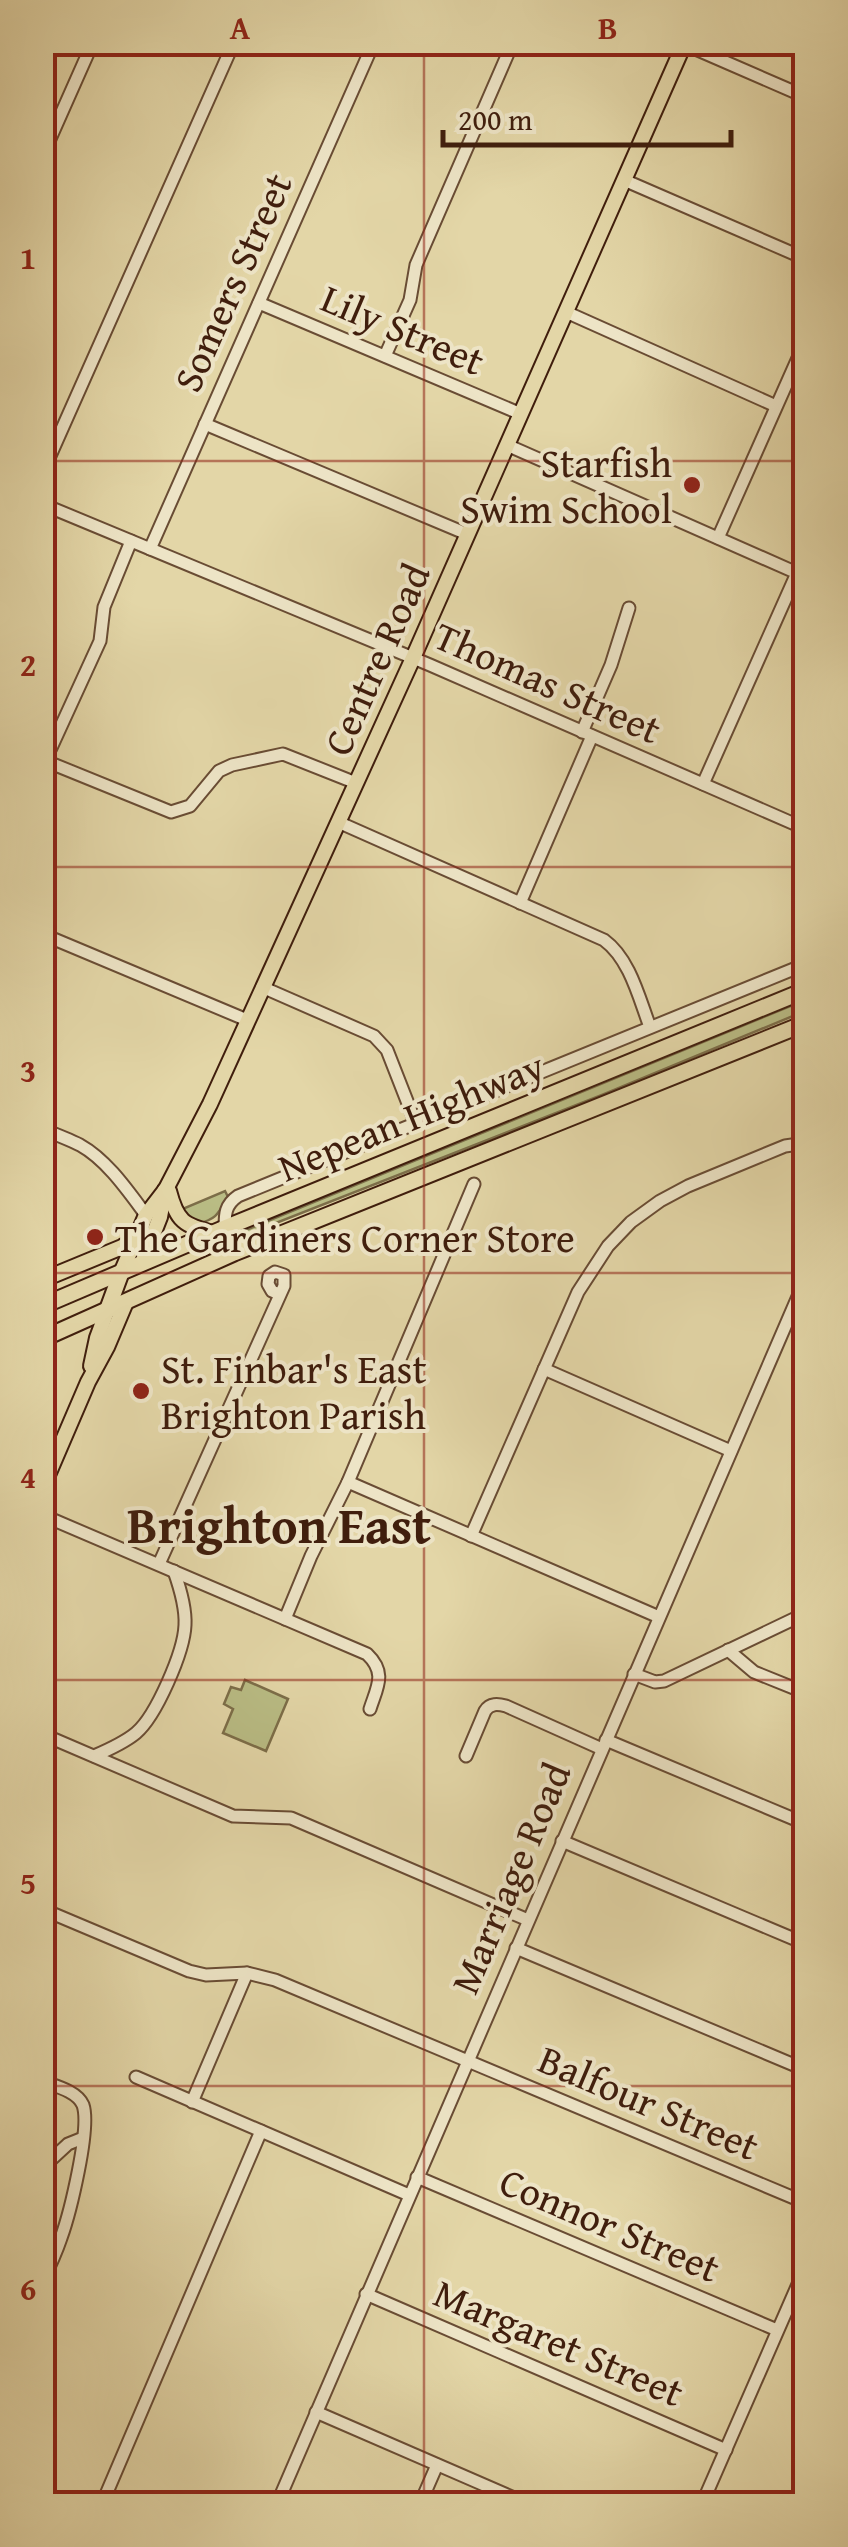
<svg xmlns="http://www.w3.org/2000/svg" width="848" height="2547" viewBox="0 0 848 2547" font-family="'Gentium Book Plus',serif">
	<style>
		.green { fill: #b9bc84; stroke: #7c6d48; stroke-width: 2.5 }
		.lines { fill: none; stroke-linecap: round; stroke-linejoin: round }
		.minor-casing { stroke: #694c34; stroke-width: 15 }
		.major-casing { stroke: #401e0d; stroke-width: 18 }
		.highway-casing { stroke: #401e0d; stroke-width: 19 }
		.minor { stroke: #ede4c6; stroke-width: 11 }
		.major { stroke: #e3d6a7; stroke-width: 14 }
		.highway { stroke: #e3d6a7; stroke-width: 15 }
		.grid { fill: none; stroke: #8f2418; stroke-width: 2.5; stroke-opacity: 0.55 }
		.poi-dot { fill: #8f2418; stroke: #ede4c6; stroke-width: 4 }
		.labels { text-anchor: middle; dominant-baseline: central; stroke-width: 8; stroke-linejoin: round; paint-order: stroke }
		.street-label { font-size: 40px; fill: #401e0d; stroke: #ede4c6 }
		.poi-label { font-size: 40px; fill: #401e0d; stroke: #ede4c6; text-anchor: start }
		.district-label { font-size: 50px; font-weight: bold; fill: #401e0d; stroke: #ede4c6 }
		.neatline { fill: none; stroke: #8f2418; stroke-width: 4 }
		.grid-label { font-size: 32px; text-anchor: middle; font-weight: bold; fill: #8f2418 }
	</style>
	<rect width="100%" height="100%" fill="#e3d6a7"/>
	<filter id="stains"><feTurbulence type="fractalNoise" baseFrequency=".002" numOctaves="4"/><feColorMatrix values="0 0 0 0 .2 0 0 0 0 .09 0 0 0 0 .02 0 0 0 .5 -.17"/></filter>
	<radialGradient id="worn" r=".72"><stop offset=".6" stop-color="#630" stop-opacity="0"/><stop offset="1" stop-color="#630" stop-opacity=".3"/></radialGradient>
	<g class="green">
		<polygon points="805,1000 805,1011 602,1095 243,1236 236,1234"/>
		<path d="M225,1191L228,1197C218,1214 217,1219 197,1224L180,1210Z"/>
		<polygon points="245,1680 288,1699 266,1751 223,1733 233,1709 224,1704 231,1687 241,1690"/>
	</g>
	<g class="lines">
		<defs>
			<g id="minor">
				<polyline points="665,42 682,49"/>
				<polyline points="684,44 806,97"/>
				<polyline points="42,157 93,42"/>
				<polyline points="624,180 806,259"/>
				<polyline points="259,303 521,414"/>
				<polyline points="566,312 776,406"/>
				<polyline points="385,356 410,300 416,265 513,42"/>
				<polyline points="205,424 467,534"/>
				<polyline points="507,445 797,573 703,784"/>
				<polyline points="42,474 234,42"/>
				<polyline points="42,504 430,665 806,829"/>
				<polyline points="718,538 806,340"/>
				<polyline points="150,549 374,42"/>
				<polyline points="582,732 611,665 629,608"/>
				<polyline points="42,760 51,748 100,641 104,607 131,541"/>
				<polyline points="43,760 171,812 190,806 219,771 232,765 283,754 356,783"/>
				<path d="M338,822L604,940C630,959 639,998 650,1027"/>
				<polyline points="520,903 592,736"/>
				<polyline points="42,934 247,1020"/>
				<polyline points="262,987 374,1036 387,1050 416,1124"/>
				<path d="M42,1129C55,1134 68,1139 80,1145C107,1160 128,1191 146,1215"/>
				<path d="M225,1228C225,1214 225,1205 238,1196L806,964"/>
				<polyline points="544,1369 731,1451"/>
				<polyline points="348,1482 659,1617"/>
				<path d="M42,1515L367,1654C387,1673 377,1687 370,1709"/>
				<polyline points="471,1536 578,1292 608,1246 631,1222 660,1201 688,1186 785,1146 799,1144 806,1146"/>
				<polyline points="159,1564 284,1286 284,1275 275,1272 269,1276 268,1284 272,1291 279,1294"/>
				<polyline points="285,1619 311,1556 348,1482 474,1184"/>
				<polyline points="728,1650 754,1672 806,1693"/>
				<polyline points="634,1674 655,1682 664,1681 798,1617 806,1611"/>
				<polyline points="42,1734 233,1816 291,1818 528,1920"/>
				<polyline points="606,1740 806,1824"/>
				<path d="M94,1756C108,1750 124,1743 136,1733C156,1716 184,1652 185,1625C186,1607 180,1588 174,1571"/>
				<path d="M466,1756L485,1711C490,1703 498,1704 506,1706L602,1749"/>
				<polyline points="562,1841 806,1944"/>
				<polyline points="42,1909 189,1971 206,1975 247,1973 275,1980 806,2203"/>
				<polyline points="516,1948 806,2070"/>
				<polyline points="136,2077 409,2195"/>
				<path d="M42,2081C55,2086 77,2091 83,2105C91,2128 70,2213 61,2238C56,2253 49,2268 42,2282"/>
				<polyline points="192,2102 247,1973"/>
				<polyline points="42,2168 68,2144 83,2138"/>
				<polyline points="417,2177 777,2330"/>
				<polyline points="366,2294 726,2450"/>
				<polyline points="316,2412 528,2504"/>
				<polyline points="102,2504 261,2131"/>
				<polyline points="277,2504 806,1278"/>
				<polyline points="420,2504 437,2465"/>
				<polyline points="702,2504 806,2266"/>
			</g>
			<g id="major">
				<path d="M169,1191C177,1222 184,1225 213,1233"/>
				<polyline points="142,1263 160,1217 165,1190"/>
				<polyline points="121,1273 146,1215 166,1189 210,1104 413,658 685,42"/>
				<polyline points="42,1280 122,1247 135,1239"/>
				<polyline points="91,1366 97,1338 107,1311"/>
				<polyline points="42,1489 88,1382 107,1347 126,1302"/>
			</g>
			<g id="highway">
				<polyline points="42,1306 225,1228 806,990"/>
				<polyline points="107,1311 121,1273"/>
				<polyline points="42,1339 234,1253 806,1023"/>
			</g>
		</defs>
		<use href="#minor" class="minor-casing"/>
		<use href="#major" class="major-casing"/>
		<use href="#highway" class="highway-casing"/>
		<use href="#minor" class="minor"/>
		<use href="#major" class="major"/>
		<use href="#highway" class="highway"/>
	</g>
	<path class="grid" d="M424,42V2504M42,461H806M42,867H806M42,1273H806M42,1680H806M42,2086H806"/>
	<g class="poi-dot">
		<circle cx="692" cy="485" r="10"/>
		<circle cx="95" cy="1237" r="10"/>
		<circle cx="141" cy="1391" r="10"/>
	</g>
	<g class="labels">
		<g class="street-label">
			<text transform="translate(232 282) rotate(-66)">Somers Street</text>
			<text transform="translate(403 329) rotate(23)">Lily Street</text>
			<text transform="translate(376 659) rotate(-66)">Centre Road</text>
			<text transform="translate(548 682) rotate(24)">Thomas Street</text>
			<text transform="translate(411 1116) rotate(-22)">Nepean Highway</text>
			<text transform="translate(510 1878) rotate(-67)">Marriage Road</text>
			<text transform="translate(649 2102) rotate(23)">Balfour Street</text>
			<text transform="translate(610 2224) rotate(23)">Connor Street</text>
			<text transform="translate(559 2342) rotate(23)">Margaret Street</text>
		</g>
		<g class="poi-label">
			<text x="672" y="462" text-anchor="end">Starfish<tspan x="672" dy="46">Swim School</tspan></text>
			<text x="115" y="1237">The Gardiners Corner Store</text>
			<text x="161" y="1368">St. Finbar's East<tspan x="161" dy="46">Brighton Parish</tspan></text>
		</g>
		<g class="district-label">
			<text x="279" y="1524">Brighton East</text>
		</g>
	</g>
	<rect width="848" height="2547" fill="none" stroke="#e3d6a7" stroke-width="110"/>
	<path d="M443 130v15h288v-15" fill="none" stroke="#401e0d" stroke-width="5"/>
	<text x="458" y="130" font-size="30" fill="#401e0d" stroke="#ede4c6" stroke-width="8" paint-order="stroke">200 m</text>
	<rect x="55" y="55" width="738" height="2437" class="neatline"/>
	<g class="grid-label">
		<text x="240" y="39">A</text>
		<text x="608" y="39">B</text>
		<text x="28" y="269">1</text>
		<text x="28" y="676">2</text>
		<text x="28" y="1082">3</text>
		<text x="28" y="1488">4</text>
		<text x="28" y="1894">5</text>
		<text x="28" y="2300">6</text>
	</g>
	<rect width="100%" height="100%" filter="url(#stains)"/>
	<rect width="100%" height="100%" fill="url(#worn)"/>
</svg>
